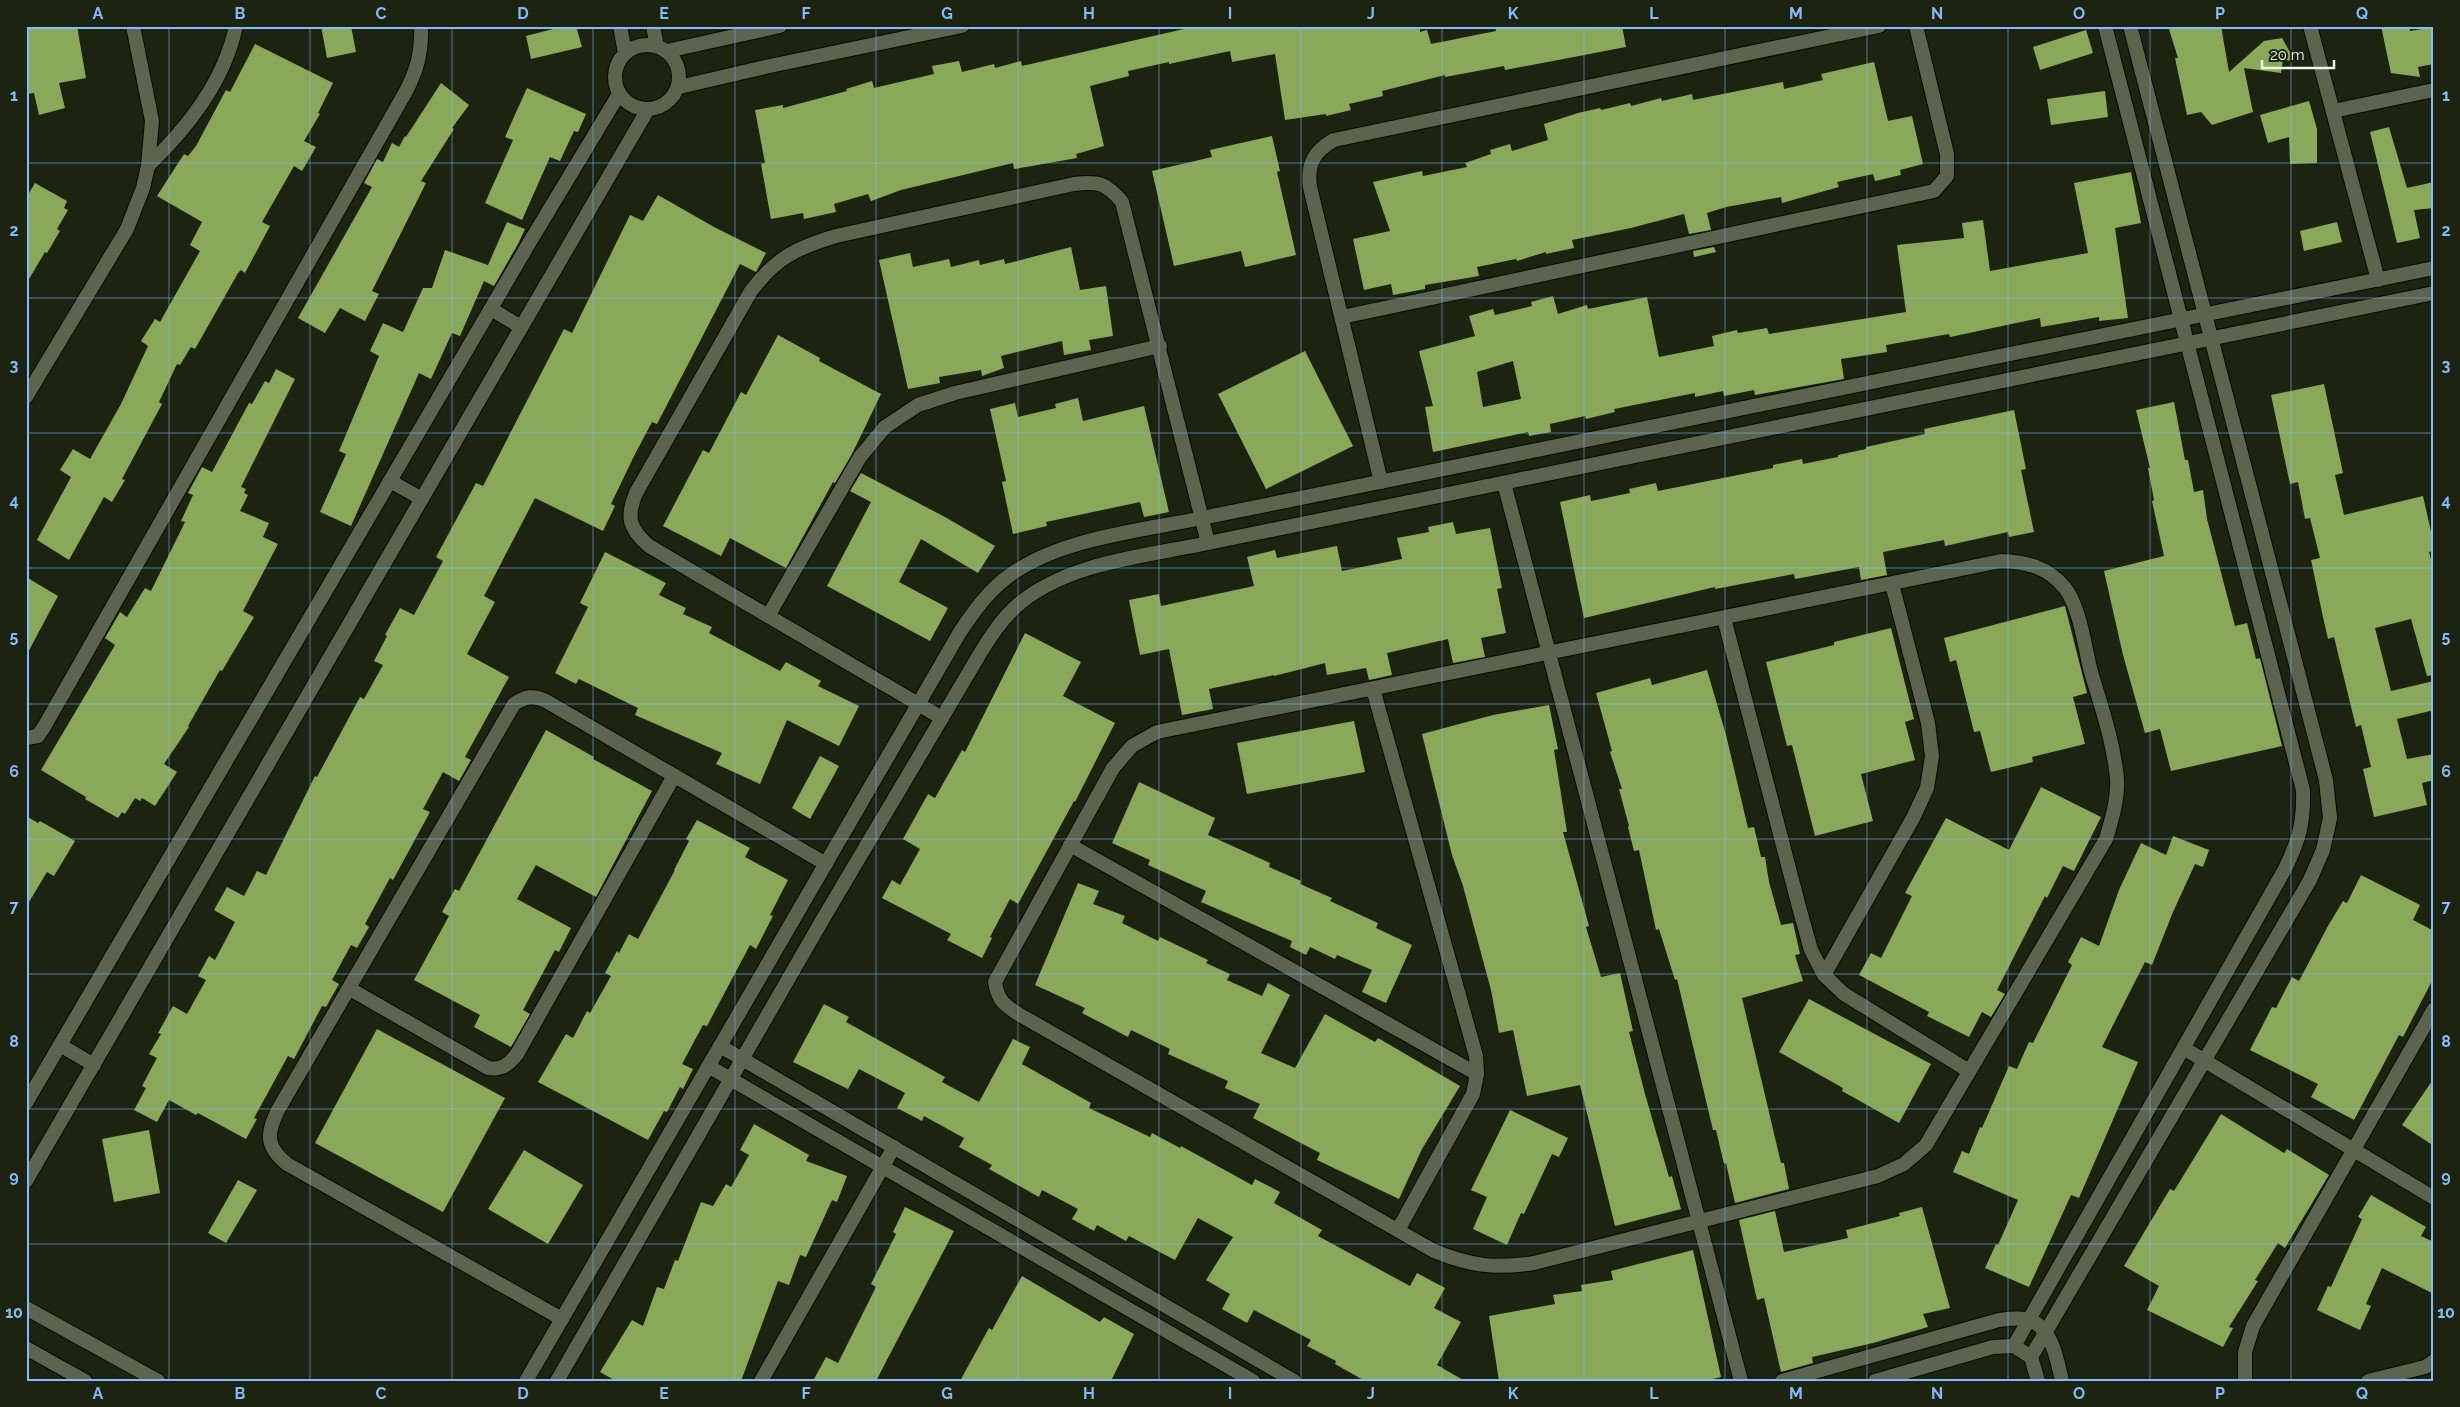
<svg xmlns="http://www.w3.org/2000/svg" width="2460" height="1407" viewBox="0 0 2460 1407" font-family="Raleway,sans-serif">
	<style>
		.building { fill: #8aa859; fill-rule: evenodd }
		.lines { fill: none; stroke-linecap: round; stroke-linejoin: round }
		.minor-casing { stroke: #070c01; stroke-width: 16 }
		.minor { stroke: #5c644f; stroke-width: 14 }
		.grid { fill: none; stroke: #85bbfb; stroke-width: 1; stroke-opacity: 0.55 }
		.neatline { fill: none; stroke: #85bbfb; stroke-width: 2 }
		.grid-label { font-size: 16px; text-anchor: middle; font-weight: bold; fill: #85bbfb }
	</style>
	<rect width="100%" height="100%" fill="#1c2311"/>
	<g class="building">
		<polygon points="26,26 77,26 86,78 59,83 65,108 39,115 34,93 26,94"/>
		<polygon points="321,26 351,26 356,52 327,58"/>
		<polygon points="565,26 576,26 582,47 531,59 526,36"/>
		<polygon points="1197,26 1420,26 1420,32 1427,30 1431,44 1496,31 1495,26 1622,26 1626,47 1505,70 1504,66 1445,77 1445,75 1382,91 1383,96 1349,104 1351,110 1326,116 1326,114 1285,120 1275,54 1232,62 1230,51 1169,64 1169,62 1128,71 1129,76 1090,86 1104,146 1076,154 1077,158 1014,169 1013,163 901,190 871,201 868,194 834,204 836,212 804,219 803,213 771,219 761,164 765,163 755,110 783,105 783,108 847,91 846,89 872,81 874,88 934,74 932,66 959,61 962,72 994,64 995,68 1021,61 1022,66"/>
		<polygon points="2168,26 2221,26 2229,72 2264,41 2282,38 2295,61 2283,60 2281,73 2244,68 2253,112 2212,125 2201,112 2187,115 2175,58 2178,58"/>
		<polygon points="2381,26 2409,26 2410,31 2434,27 2434,64 2418,67 2420,77 2391,73"/>
		<polygon points="2086,30 2093,53 2040,70 2033,47"/>
		<polygon points="255,44 333,83 318,113 320,114 304,141 316,147 302,171 294,166 262,222 270,226 245,273 241,270 238,273 195,349 191,347 180,365 177,364 159,402 162,404 122,479 125,480 112,502 104,497 69,560 37,540 71,477 60,470 73,449 90,459 121,404 148,346 141,341 155,319 160,322 200,251 190,245 202,222 157,196 184,154 188,156 196,146 226,90 230,92"/>
		<polygon points="1874,62 1888,121 1912,116 1923,164 1900,170 1901,175 1875,181 1873,174 1837,182 1839,187 1782,203 1781,197 1726,207 1707,213 1711,230 1689,234 1684,214 1631,228 1572,240 1574,248 1546,254 1546,252 1517,261 1516,259 1477,267 1479,276 1425,285 1425,289 1393,295 1391,284 1364,290 1353,239 1390,231 1373,182 1422,171 1423,176 1467,167 1465,163 1491,154 1490,150 1510,144 1512,151 1548,140 1544,124 1578,113 1600,108 1601,110 1630,103 1631,106 1661,98 1662,101 1692,94 1693,100 1783,82 1784,89 1823,80 1821,74"/>
		<polygon points="441,83 469,105 452,128 454,129 421,181 426,183 372,291 379,294 365,321 340,308 325,333 298,318 372,187 364,183 377,159 383,162 392,143 399,147 405,136 406,137"/>
		<polygon points="527,88 586,114 578,132 574,131 560,161 550,157 522,220 485,203 513,140 505,137"/>
		<polygon points="2105,91 2108,117 2051,125 2047,99"/>
		<polygon points="2309,101 2317,129 2317,163 2290,164 2289,137 2268,143 2260,115"/>
		<polygon points="2389,127 2407,188 2434,182 2434,208 2414,210 2420,238 2397,243 2370,132"/>
		<polygon points="1272,136 1280,171 1277,172 1296,255 1245,267 1241,251 1174,266 1152,171 1212,157 1210,150"/>
		<path d="M2131,172L2141,223L2115,228L2128,318L2099,321V317L2041,327L2040,318L1950,337L1949,334L1886,345L1887,352L1841,359L1844,379L1755,395L1754,390L1724,396L1723,391L1695,397V393L1614,409L1615,412L1586,419L1585,416L1550,424L1551,432L1529,436L1528,432L1433,452L1425,407L1433,406L1419,351L1475,336L1469,316L1493,309L1495,315L1532,306L1531,302L1553,296L1558,314L1587,305L1588,309L1647,297L1659,357L1714,346L1712,336L1737,330L1738,333L1767,328L1769,334L1906,312L1897,245L1964,238L1962,223L1983,220L1990,271L2088,253L2074,183ZM1513,361L1521,399L1483,407L1477,372Z"/>
		<polygon points="35,183 67,201 64,208 68,210 57,229 60,231 47,253 45,252 26,284 26,198"/>
		<polygon points="658,195 714,227 766,253 757,270 756,272 740,264 657,424 652,422 634,456 611,504 615,506 603,531 535,498 484,596 495,602 467,654 509,677 465,757 471,760 459,781 443,772 423,809 430,812 393,880 390,878 365,924 369,927 357,948 351,945 332,980 339,984 326,1007 322,1006 294,1059 288,1056 254,1118 257,1119 246,1139 198,1113 196,1115 169,1100 157,1122 134,1110 146,1088 142,1086 157,1058 149,1054 161,1034 158,1033 173,1006 187,1014 206,980 198,976 209,956 215,960 235,922 214,910 227,887 244,896 257,871 266,875 315,776 317,777 360,697 364,699 383,665 374,661 387,636 385,635 400,608 414,615 443,561 436,557 476,483 483,486 564,329 572,333 630,215 643,221"/>
		<polygon points="507,222 525,229 518,244 494,286 484,281 460,336 452,333 431,379 419,373 351,526 320,512 346,454 339,451 379,356 370,351 383,323 403,332 423,288 432,288 445,250 488,265"/>
		<polygon points="2337,222 2342,242 2304,251 2300,231"/>
		<polygon points="1071,247 1080,290 1106,286 1113,336 1089,340 1091,350 1064,355 1062,341 1001,356 1004,368 982,376 981,370 939,377 940,383 908,389 879,260 910,253 913,267 949,259 951,267 979,260 980,265 1004,259 1005,264"/>
		<polygon points="1714,247 1716,252 1694,257 1693,251"/>
		<polygon points="778,335 820,358 819,361 881,394 852,454 835,483 833,482 786,568 730,538 721,556 663,526 703,450 709,453 741,392 746,395"/>
		<polygon points="1305,351 1353,446 1266,489 1218,394"/>
		<polygon points="276,369 295,379 241,487 246,489 244,493 248,495 240,511 269,523 263,537 278,544 243,611 254,617 222,671 220,670 188,726 189,727 164,764 177,772 155,806 142,798 140,801 135,798 125,814 122,812 118,818 85,799 86,797 41,770 115,645 105,638 120,612 127,617 145,588 151,591 185,522 181,521 193,495 188,493 202,467 212,472 249,403 252,404 265,381 269,383"/>
		<polygon points="2324,384 2343,473 2335,475 2344,515 2423,496 2434,545 2434,551 2429,552 2434,571 2434,675 2427,676 2411,619 2375,628 2391,691 2434,681 2434,710 2397,719 2407,759 2434,754 2434,780 2422,783 2427,805 2374,817 2363,769 2371,767 2361,725 2356,727 2334,637 2328,639 2323,617 2311,560 2320,558 2310,518 2305,519 2298,482 2290,484 2271,395"/>
		<polygon points="1078,398 1083,421 1144,406 1169,512 1144,517 1140,502 1046,522 1047,526 1013,534 1002,482 1006,481 990,409 1015,403 1018,417 1056,408 1055,404"/>
		<polygon points="2174,402 2185,460 2188,460 2194,492 2203,490 2207,519 2235,626 2247,623 2256,659 2260,658 2282,746 2171,771 2160,729 2145,733 2123,655 2104,571 2164,556 2152,501 2154,500 2148,468 2150,468 2136,410"/>
		<polygon points="2014,410 2026,469 2021,470 2034,532 2009,537 2008,532 1945,546 1944,540 1883,552 1887,575 1861,580 1859,567 1795,579 1794,574 1715,589 1715,587 1584,618 1560,502 1590,495 1591,501 1630,493 1629,489 1656,483 1658,491 1773,468 1773,465 1802,459 1803,464 1838,457 1838,455 1866,449 1866,447 1925,434 1924,429"/>
		<polygon points="861,473 945,517 995,546 978,573 921,539 899,582 948,608 930,641 827,586 871,502 850,491"/>
		<polygon points="1453,522 1456,534 1490,528 1502,588 1497,589 1506,633 1481,638 1485,657 1453,663 1448,639 1387,653 1392,675 1369,680 1366,668 1327,675 1325,663 1274,676 1274,675 1209,689 1213,709 1182,715 1169,649 1140,655 1129,600 1159,594 1161,606 1254,586 1247,557 1275,550 1277,558 1337,546 1342,571 1402,559 1397,538 1429,532 1428,527"/>
		<polygon points="605,552 666,583 659,595 686,608 683,614 712,627 709,633 780,671 786,662 821,681 818,686 859,706 839,746 787,720 760,784 716,764 722,753 635,715 638,708 579,679 576,684 555,673 588,607 580,603"/>
		<polygon points="26,577 58,596 26,656"/>
		<polygon points="2065,606 2087,693 2073,697 2085,744 2032,757 2033,762 1991,772 1980,731 1974,732 1956,660 1950,662 1944,638"/>
		<polygon points="1891,628 1914,719 1905,722 1915,760 1861,774 1873,821 1815,836 1792,745 1787,746 1766,662 1834,645 1834,642"/>
		<polygon points="1025,633 1081,662 1063,696 1115,723 1075,802 1074,801 1018,904 1010,899 990,937 992,938 982,958 947,940 951,934 882,898 892,880 900,885 920,849 903,839 928,794 935,798 962,750 965,752"/>
		<polygon points="1707,670 1726,735 1748,828 1754,827 1761,857 1765,857 1769,882 1781,925 1793,923 1800,954 1795,955 1803,981 1742,998 1781,1163 1784,1163 1789,1189 1735,1203 1726,1163 1724,1164 1716,1130 1713,1130 1677,979 1675,980 1659,929 1656,930 1639,850 1634,851 1628,827 1629,826 1619,789 1622,789 1610,752 1612,751 1596,693 1650,678 1652,685"/>
		<polygon points="1549,705 1558,749 1554,750 1567,832 1563,832 1589,926 1586,927 1601,977 1620,973 1633,1031 1629,1032 1645,1094 1669,1177 1672,1176 1681,1209 1615,1226 1580,1085 1527,1096 1513,1030 1499,1033 1491,990 1463,886 1452,855 1422,734 1493,715"/>
		<polygon points="1354,721 1365,772 1247,794 1237,743"/>
		<polygon points="546,730 594,757 593,759 652,791 596,897 536,865 517,899 571,928 559,952 555,950 523,1010 530,1014 511,1047 474,1027 480,1015 414,980 449,916 442,912 455,889 459,891"/>
		<polygon points="820,756 839,766 810,819 792,808"/>
		<polygon points="1139,782 1215,818 1208,835 1270,863 1269,867 1301,881 1300,884 1332,898 1330,901 1378,923 1376,928 1412,945 1386,1003 1362,992 1372,970 1337,955 1335,959 1310,947 1306,955 1290,947 1292,941 1201,902 1206,891 1148,865 1150,860 1112,843"/>
		<polygon points="2041,787 2101,817 2074,871 2063,866 2047,898 2045,896 1997,990 2005,994 1991,1017 1982,1012 1969,1037 1927,1016 1929,1012 1859,975 1871,953 1881,958 1912,896 1905,893 1946,818 2009,850"/>
		<polygon points="26,816 38,823 40,821 75,841 54,876 47,872 26,907"/>
		<polygon points="697,820 750,848 745,857 788,880 770,915 773,916 756,949 750,945 707,1026 703,1025 682,1064 693,1069 683,1089 680,1087 667,1112 664,1111 648,1140 538,1082 566,1034 573,1038 587,1011 590,1013 611,976 605,973 617,951 619,953 629,934 638,939 675,870 674,870 689,841 686,839"/>
		<polygon points="2173,836 2209,850 2203,867 2195,864 2173,912 2152,965 2145,962 2102,1047 2138,1062 2079,1198 2071,1195 2029,1287 1985,1268 1996,1244 1998,1245 2018,1200 1953,1172 1962,1151 1969,1154 1980,1127 1982,1128 2009,1066 2017,1069 2029,1042 2033,1043 2072,965 2068,962 2081,937 2099,946 2119,890 2141,843 2166,855"/>
		<polygon points="2361,875 2420,905 2413,920 2434,931 2434,977 2403,1037 2399,1035 2354,1120 2311,1097 2318,1084 2250,1050 2272,1007 2276,1008 2292,977 2299,981 2328,926 2343,901 2347,903"/>
		<polygon points="1078,883 1099,891 1093,904 1125,916 1122,923 1158,941 1160,937 1208,960 1206,963 1230,974 1227,980 1262,996 1268,983 1290,995 1261,1053 1295,1068 1325,1014 1375,1042 1378,1038 1460,1086 1422,1149 1399,1199 1317,1160 1320,1153 1253,1118 1260,1104 1225,1088 1228,1081 1168,1054 1170,1049 1131,1030 1128,1037 1109,1027 1082,1013 1085,1008 1035,985"/>
		<polygon points="1809,999 1931,1064 1899,1123 1842,1091 1843,1088 1779,1052"/>
		<polygon points="824,1004 849,1017 846,1022 945,1077 942,1082 979,1102 1013,1039 1030,1047 1022,1064 1091,1103 1089,1108 1150,1137 1152,1133 1180,1148 1181,1146 1252,1185 1255,1179 1280,1192 1274,1203 1322,1230 1318,1236 1410,1286 1417,1273 1445,1288 1434,1308 1461,1322 1437,1365 1465,1381 1365,1381 1335,1364 1336,1361 1307,1346 1311,1340 1254,1310 1247,1323 1222,1309 1230,1294 1206,1280 1233,1237 1198,1218 1175,1260 1129,1236 1126,1241 1097,1225 1094,1231 1072,1219 1078,1209 1042,1190 1039,1197 989,1169 992,1165 959,1147 964,1138 924,1116 922,1121 897,1108 905,1093 859,1069 848,1089 793,1062"/>
		<polygon points="377,1029 505,1098 443,1212 315,1143"/>
		<polygon points="2434,1078 2434,1146 2402,1125"/>
		<polygon points="1510,1110 1568,1138 1559,1157 1552,1154 1524,1214 1521,1213 1507,1245 1473,1229 1487,1197 1471,1190"/>
		<polygon points="2221,1114 2284,1153 2287,1149 2329,1175 2285,1248 2278,1243 2255,1280 2258,1281 2229,1327 2233,1328 2223,1347 2147,1310 2159,1286 2124,1266 2170,1189 2174,1191"/>
		<polygon points="754,1124 809,1155 806,1161 847,1176 837,1202 832,1200 806,1257 800,1255 789,1285 778,1281 741,1381 616,1381 600,1372 632,1320 643,1326 657,1287 664,1289 675,1260 678,1261 701,1202 713,1206 726,1184 731,1187 749,1155 740,1150"/>
		<polygon points="149,1130 160,1193 114,1202 102,1139"/>
		<polygon points="524,1150 583,1185 548,1244 488,1209"/>
		<polygon points="238,1180 257,1190 226,1243 208,1233"/>
		<polygon points="2371,1195 2426,1227 2421,1236 2434,1242 2434,1294 2382,1268 2366,1304 2371,1306 2360,1330 2317,1310 2328,1286 2331,1287 2362,1219 2358,1217"/>
		<polygon points="905,1207 954,1231 876,1381 813,1381 826,1357 838,1363 876,1287 871,1284 896,1234 893,1232"/>
		<polygon points="1922,1207 1950,1308 1923,1314 1928,1327 1873,1343 1812,1357 1813,1363 1781,1372 1764,1298 1757,1300 1739,1220 1775,1211 1784,1252 1848,1238 1846,1230 1900,1216 1899,1213"/>
		<polygon points="1693,1250 1721,1377 1705,1381 1499,1381 1489,1316 1555,1304 1553,1295 1582,1291 1581,1285 1613,1280 1611,1271"/>
		<polygon points="1022,1276 1100,1322 1104,1317 1134,1334 1111,1381 960,1381 989,1328 992,1330"/>
	</g>
	<g class="lines">
		<defs>
			<g id="minor">
				<polyline points="620,26 625,53"/>
				<polyline points="653,26 657,46"/>
				<polyline points="2310,26 2378,280"/>
				<circle cx="647" cy="77" r="32"/>
				<polyline points="667,51 780,26"/>
				<polyline points="679,87 765,67 962,26"/>
				<polyline points="2333,111 2434,90"/>
				<path d="M148,166C188,127 224,82 236,26"/>
				<polyline points="491,309 521,327"/>
				<polyline points="1342,317 1934,191 1947,176 1947,154 1916,26"/>
				<polyline points="26,397 127,229 143,188 148,166 152,121 133,26"/>
				<polyline points="390,481 422,499"/>
				<path d="M1381,482L1310,187C1307,164 1314,151 1334,140L1879,26"/>
				<polyline points="1504,483 1741,1381"/>
				<path d="M2001,561C2027,562 2048,567 2065,588C2080,607 2085,649 2091,672C2101,706 2114,743 2117,779C2118,799 2112,819 2106,839L1926,1145L1904,1164L1878,1176L1534,1263C1495,1269 1471,1266 1434,1251L1020,1015C1004,1005 998,1001 995,982L1113,768L1132,746L1157,732Z"/>
				<polyline points="768,616 860,457 885,427 918,405 955,393 1160,346"/>
				<polyline points="1724,618 1799,907 1811,950 1824,975 1844,994 1969,1071"/>
				<polyline points="1373,689 1476,1056 1477,1074 1473,1094 1398,1230"/>
				<path d="M942,718L649,546C629,529 626,517 636,493L751,291C776,258 796,248 836,236L1074,184C1099,181 1106,183 1122,202L1208,543"/>
				<path d="M26,738L38,736L44,727L405,93C417,71 422,52 421,26"/>
				<polyline points="1070,845 1477,1074"/>
				<polyline points="1824,975 1913,818 1927,788 1932,756 1928,723 1892,584"/>
				<path d="M350,989L488,1068C502,1070 508,1065 517,1054L674,776"/>
				<polyline points="60,1045 94,1065"/>
				<polyline points="720,1046 1294,1381"/>
				<polyline points="2185,1049 2434,1198"/>
				<polyline points="708,1066 1253,1381"/>
				<polyline points="26,1103 528,245 619,94"/>
				<polyline points="26,1181 648,109"/>
				<polyline points="26,1308 158,1381"/>
				<path d="M562,1319L287,1164C266,1147 266,1134 278,1110L514,704C526,696 533,695 546,701L826,864"/>
				<path d="M2014,1346L2285,869C2299,840 2304,823 2303,790L2105,26"/>
				<polyline points="26,1348 85,1381"/>
				<polyline points="2031,1357 2310,880 2323,850 2330,818 2326,780 2130,26"/>
				<path d="M526,1381L960,632C974,611 989,590 1010,575C1062,538 1140,531 1202,518L2434,268"/>
				<path d="M557,1381L820,924L978,657C990,637 1002,618 1020,603C1070,562 1147,556 1208,543L2434,293"/>
				<polyline points="761,1381 894,1147"/>
				<path d="M1782,1381L1999,1320C2007,1319 2022,1317 2030,1320C2053,1330 2057,1360 2062,1381"/>
				<polyline points="1875,1381 1993,1347 2014,1346 2031,1357 2038,1381"/>
				<polyline points="2245,1381 2245,1352 2253,1326 2434,1009"/>
				<polyline points="2368,1381 2425,1367 2434,1361"/>
			</g>
		</defs>
		<use href="#minor" class="minor-casing"/>
		<use href="#minor" class="minor"/>
	</g>
	<path class="grid" d="M169,26V1381M310,26V1381M452,26V1381M593,26V1381M735,26V1381M876,26V1381M1018,26V1381M1159,26V1381M1301,26V1381M1442,26V1381M1584,26V1381M1725,26V1381M1867,26V1381M2008,26V1381M2150,26V1381M2291,26V1381M26,163H2434M26,298H2434M26,433H2434M26,568H2434M26,704H2434M26,839H2434M26,974H2434M26,1109H2434M26,1244H2434"/>
	<rect width="2460" height="1407" fill="none" stroke="#1c2311" stroke-width="55"/>
	<path d="M2262 60v8h72v-8" fill="none" stroke="#eff5e8" stroke-width="2.5"/>
	<text x="2270" y="60" font-size="15" fill="#eff5e8" stroke="#1c2311" stroke-width="4" paint-order="stroke">20 m</text>
	<rect x="28" y="28" width="2404" height="1352" class="neatline"/>
	<g class="grid-label">
		<text x="98" y="19">A</text>
		<text x="240" y="19">B</text>
		<text x="381" y="19">C</text>
		<text x="523" y="19">D</text>
		<text x="664" y="19">E</text>
		<text x="806" y="19">F</text>
		<text x="947" y="19">G</text>
		<text x="1089" y="19">H</text>
		<text x="1230" y="19">I</text>
		<text x="1371" y="19">J</text>
		<text x="1513" y="19">K</text>
		<text x="1654" y="19">L</text>
		<text x="1796" y="19">M</text>
		<text x="1937" y="19">N</text>
		<text x="2079" y="19">O</text>
		<text x="2220" y="19">P</text>
		<text x="2362" y="19">Q</text>
		<text x="14" y="101">1</text>
		<text x="2446" y="101">1</text>
		<text x="14" y="236">2</text>
		<text x="2446" y="236">2</text>
		<text x="14" y="371">3</text>
		<text x="2446" y="371">3</text>
		<text x="14" y="506">4</text>
		<text x="2446" y="506">4</text>
		<text x="14" y="642">5</text>
		<text x="2446" y="642">5</text>
		<text x="14" y="777">6</text>
		<text x="2446" y="777">6</text>
		<text x="14" y="912">7</text>
		<text x="2446" y="912">7</text>
		<text x="14" y="1047">8</text>
		<text x="2446" y="1047">8</text>
		<text x="14" y="1182">9</text>
		<text x="2446" y="1182">9</text>
		<text x="14" y="1318">10</text>
		<text x="2446" y="1318">10</text>
		<text x="98" y="1399">A</text>
		<text x="240" y="1399">B</text>
		<text x="381" y="1399">C</text>
		<text x="523" y="1399">D</text>
		<text x="664" y="1399">E</text>
		<text x="806" y="1399">F</text>
		<text x="947" y="1399">G</text>
		<text x="1089" y="1399">H</text>
		<text x="1230" y="1399">I</text>
		<text x="1371" y="1399">J</text>
		<text x="1513" y="1399">K</text>
		<text x="1654" y="1399">L</text>
		<text x="1796" y="1399">M</text>
		<text x="1937" y="1399">N</text>
		<text x="2079" y="1399">O</text>
		<text x="2220" y="1399">P</text>
		<text x="2362" y="1399">Q</text>
	</g>
</svg>
